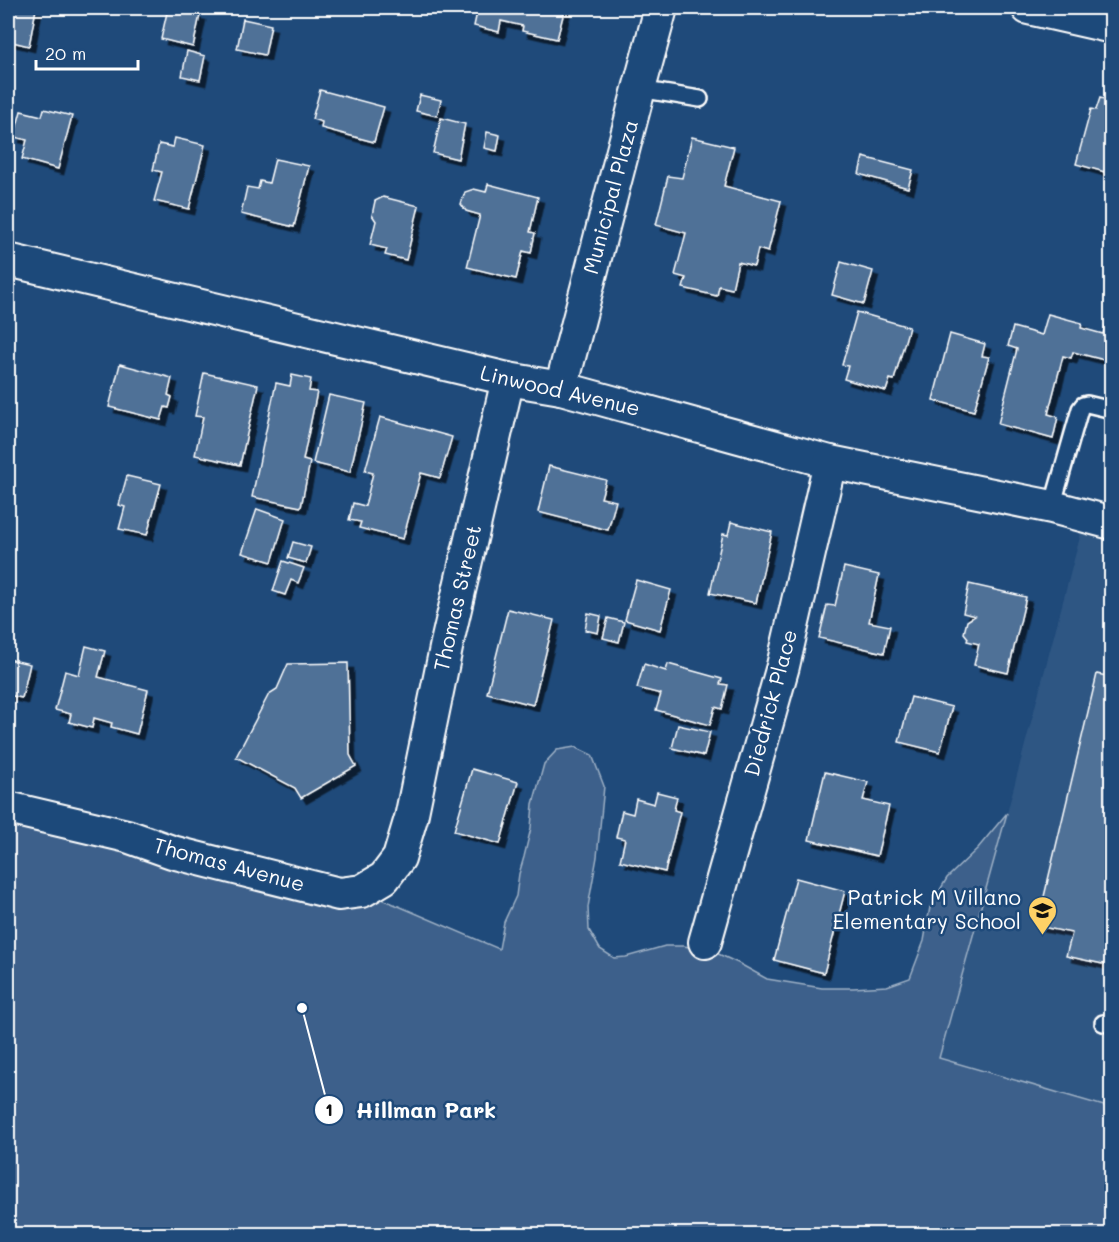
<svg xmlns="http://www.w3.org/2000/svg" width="1119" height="1242" viewBox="0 0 1119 1242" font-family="Mali,sans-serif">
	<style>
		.built { fill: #2e5683 }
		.green { fill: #3c618b; stroke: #9eb0c5; stroke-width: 1.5 }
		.building { fill: #507197; stroke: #fff; stroke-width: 1.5; filter: url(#shadow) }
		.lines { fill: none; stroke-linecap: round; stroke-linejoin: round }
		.service-casing { stroke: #fff; stroke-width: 20 }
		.minor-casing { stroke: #fff; stroke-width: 36 }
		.service { stroke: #1f4a7a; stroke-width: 15 }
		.minor { stroke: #1f4a7a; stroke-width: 32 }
		.labels { text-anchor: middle; stroke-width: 5; stroke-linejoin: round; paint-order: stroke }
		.street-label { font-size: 21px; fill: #fff; stroke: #1f4a7a }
		.poi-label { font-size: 21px; fill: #fff; stroke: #1f4a7a; text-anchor: end }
		.leader { fill: none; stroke: #fff; stroke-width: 2 }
		.callout-dot { fill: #fff; stroke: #1f4a7a; stroke-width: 2 }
		.mark-label { font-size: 18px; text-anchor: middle; font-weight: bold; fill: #111 }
		.callout-label { font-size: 22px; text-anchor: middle; font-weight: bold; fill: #fff; stroke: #1f4a7a; stroke-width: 5; stroke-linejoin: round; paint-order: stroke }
	</style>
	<defs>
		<filter id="shadow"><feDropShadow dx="5.5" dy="5.5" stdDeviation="0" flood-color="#0009"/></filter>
	</defs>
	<rect width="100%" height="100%" fill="#1f4a7a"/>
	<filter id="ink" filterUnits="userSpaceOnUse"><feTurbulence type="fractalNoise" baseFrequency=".0167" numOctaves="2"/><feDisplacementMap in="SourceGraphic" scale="12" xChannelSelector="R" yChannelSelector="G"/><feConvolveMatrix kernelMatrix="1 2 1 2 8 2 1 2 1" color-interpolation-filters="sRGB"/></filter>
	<g filter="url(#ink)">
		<!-- built -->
		<polygon class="built" points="1085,518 1111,525 1111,1108 939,1058 1007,813"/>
		<!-- green -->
		<polygon class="green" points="575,747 592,755 604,786 597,857 588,907 589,930 600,949 614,958 626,957 665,946 684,946 714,952 738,963 767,979 822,988 853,988 887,986 910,978 924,941 930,907 947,878 978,848 1007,813 939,1058 1111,1108 1111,1234 8,1234 8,812 368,893 499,949 504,922 516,896 519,874 524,857 531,828 533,804 544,764 557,750"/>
		<!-- building -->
		<g class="building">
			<polygon points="8,8 27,8 36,9 29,46 8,41"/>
			<polygon points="168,8 200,15 193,47 161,39"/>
			<polygon points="478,8 565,8 557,39 522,31 523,26 501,21 499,32 474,26"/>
			<polygon points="243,19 271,25 265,55 237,49"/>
			<polygon points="187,51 205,56 200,80 182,76"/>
			<polygon points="320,90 384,107 374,142 321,128 322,122 312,119"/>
			<polygon points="420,95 441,100 437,116 416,111"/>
			<polygon points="1100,98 1112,101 1112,174 1076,164 1091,109 1096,110"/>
			<polygon points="44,109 72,116 58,169 22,159 27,140 14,137 21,111 42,116"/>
			<polygon points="441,118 465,124 458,159 433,153"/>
			<polygon points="487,132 500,135 497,151 484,148"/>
			<polygon points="692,137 734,147 724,186 781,201 768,252 758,249 754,266 738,262 732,289 719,286 717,296 683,288 686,278 675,275 686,233 656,225 668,176 682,178"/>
			<polygon points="175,138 205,145 189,209 154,201 162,172 153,170 159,144 173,147"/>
			<polygon points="863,157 913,170 908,188 859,174"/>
			<polygon points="275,159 309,166 294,227 241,214 247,187 258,189 260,181 269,183"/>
			<polygon points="488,184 538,197 530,232 535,233 531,253 523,251 516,279 467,267 480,215 466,211 461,204 465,192 474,189 486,192"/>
			<polygon points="383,197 419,206 406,260 385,255 387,249 370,245 376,221 372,215 375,201"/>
			<polygon points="841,262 873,271 864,304 832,295"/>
			<polygon points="1112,302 1112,362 1073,352 1071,358 1063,356 1048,414 1058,417 1053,439 998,424 1017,349 1008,346 1013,327 1042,335 1048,314 1082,323 1081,328 1103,334"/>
			<polygon points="857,312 909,327 894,380 890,379 886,391 844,379 848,366 842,365"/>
			<polygon points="950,334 985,344 982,356 989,357 974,411 933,400"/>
			<polygon points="120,364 172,378 168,395 172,397 169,408 165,407 161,420 109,407"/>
			<polygon points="204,373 258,385 240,465 195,455 203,417 195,416"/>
			<polygon points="292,375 311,379 309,391 317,392 303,460 310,462 301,507 252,497 276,383 290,386"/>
			<polygon points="329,395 366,403 350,472 313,463"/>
			<polygon points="380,417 452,437 440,478 421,473 403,539 359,528 361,522 349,520 353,503 365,506 373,473 365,471"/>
			<polygon points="549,466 606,480 601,498 616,501 608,530 538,512"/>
			<polygon points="127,476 161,484 147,535 119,529 125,507 119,505"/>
			<polygon points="257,509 285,519 272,562 242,553"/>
			<polygon points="731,522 772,532 756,603 710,593 723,534 728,535"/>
			<polygon points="293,542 311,547 306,563 288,558"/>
			<polygon points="283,561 304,568 298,583 291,580 285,595 273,591"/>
			<polygon points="844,567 879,575 869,622 890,626 884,653 819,638 827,605 835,606"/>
			<polygon points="636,580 671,590 660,630 625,620"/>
			<polygon points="969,584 1026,597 1008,673 974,665 979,644 967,641 968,638 964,633 967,621 975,616 963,613"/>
			<polygon points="508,609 554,620 533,705 487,693"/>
			<polygon points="588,613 601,616 598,633 585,630"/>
			<polygon points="608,618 624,622 619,642 603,638"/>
			<polygon points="86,646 105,651 98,677 148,690 137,734 111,727 112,723 94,718 92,728 69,722 71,714 55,710 65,671 79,675"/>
			<polygon points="8,659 30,664 22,698 8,695"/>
			<polygon points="348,663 350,755 356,766 301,798 295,788 236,757 269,694 277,689 288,664"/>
			<polygon points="644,664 666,671 668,664 722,679 720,684 728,685 722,709 715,707 710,725 656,710 661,694 637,688"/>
			<polygon points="1097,674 1112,677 1112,966 1066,956 1072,933 1037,926"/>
			<polygon points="911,697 952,707 940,752 899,742"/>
			<polygon points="678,725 710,732 704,756 672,748"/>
			<polygon points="472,769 518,782 500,844 454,831"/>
			<polygon points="825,772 868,782 863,800 889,806 877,856 809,840"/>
			<polygon points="657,792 677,797 674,810 680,812 665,872 620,861 625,839 616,837 622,811 633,814 636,799 654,804"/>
			<polygon points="796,878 845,891 824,973 774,960"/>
		</g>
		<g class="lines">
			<defs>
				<g id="service">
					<polyline points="639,89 700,99"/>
					<polyline points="1052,507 1080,409 1083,405 1087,404 1112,410"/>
					<polyline points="1103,1023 1112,1025"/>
				</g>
				<g id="minor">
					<polyline points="1028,8 1112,27"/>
					<polyline points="8,260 508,379 561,388 830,462 1052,507 1112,523"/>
					<polyline points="561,388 639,89 661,8"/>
					<polyline points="8,808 127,836 172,852 339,894 362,891 384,878 399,858 411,818 447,643 508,379"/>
					<polyline points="705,942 783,666 830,462"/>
				</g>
			</defs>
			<!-- service casing -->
			<use href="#service" class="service-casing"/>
			<!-- minor casing -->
			<use href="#minor" class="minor-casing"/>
			<!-- service -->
			<use href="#service" class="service"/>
			<!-- minor -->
			<use href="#minor" class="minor"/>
		</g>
	</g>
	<!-- icons -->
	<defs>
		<symbol id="school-pin" viewBox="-11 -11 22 30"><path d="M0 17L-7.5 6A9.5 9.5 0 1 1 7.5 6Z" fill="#ffd166" stroke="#1f4a7a"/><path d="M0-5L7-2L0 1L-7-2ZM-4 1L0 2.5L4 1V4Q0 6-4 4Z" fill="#111"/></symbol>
	</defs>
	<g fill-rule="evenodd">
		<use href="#school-pin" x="1026" y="894" width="33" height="45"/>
	</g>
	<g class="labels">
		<!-- street labels -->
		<g class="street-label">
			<text transform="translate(611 197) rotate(-75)" y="7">Municipal Plaza</text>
			<text transform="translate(560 391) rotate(13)" y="7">Linwood Avenue</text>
			<text transform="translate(458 598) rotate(-77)" y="7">Thomas Street</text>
			<text transform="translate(771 703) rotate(-75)" y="7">Diedrick Place</text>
			<text transform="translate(229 865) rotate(15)" y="7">Thomas Avenue</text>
		</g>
		<!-- poi labels -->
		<g class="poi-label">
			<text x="1021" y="905">Patrick M Villano<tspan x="1021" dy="24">Elementary School</tspan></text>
		</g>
	</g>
	<!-- callouts -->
	<path class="leader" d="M302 1008L329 1110"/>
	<g class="callout-dot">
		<circle cx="302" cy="1008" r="6"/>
		<circle cx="329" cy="1110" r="15"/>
	</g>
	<g class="mark-label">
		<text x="329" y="1116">1</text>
	</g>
	<g class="callout-label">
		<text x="426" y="1118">Hillman Park</text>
	</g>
	<!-- margin -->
	<rect width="1119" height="1242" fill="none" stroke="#1f4a7a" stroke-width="30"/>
	<rect x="15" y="15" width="1089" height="1212" fill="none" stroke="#fff" stroke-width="2" filter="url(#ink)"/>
	<!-- scale -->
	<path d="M36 60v9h102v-9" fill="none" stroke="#ffffff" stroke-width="3"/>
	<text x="45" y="60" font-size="18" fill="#ffffff" stroke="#1f4a7a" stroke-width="4.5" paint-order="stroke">20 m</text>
</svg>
